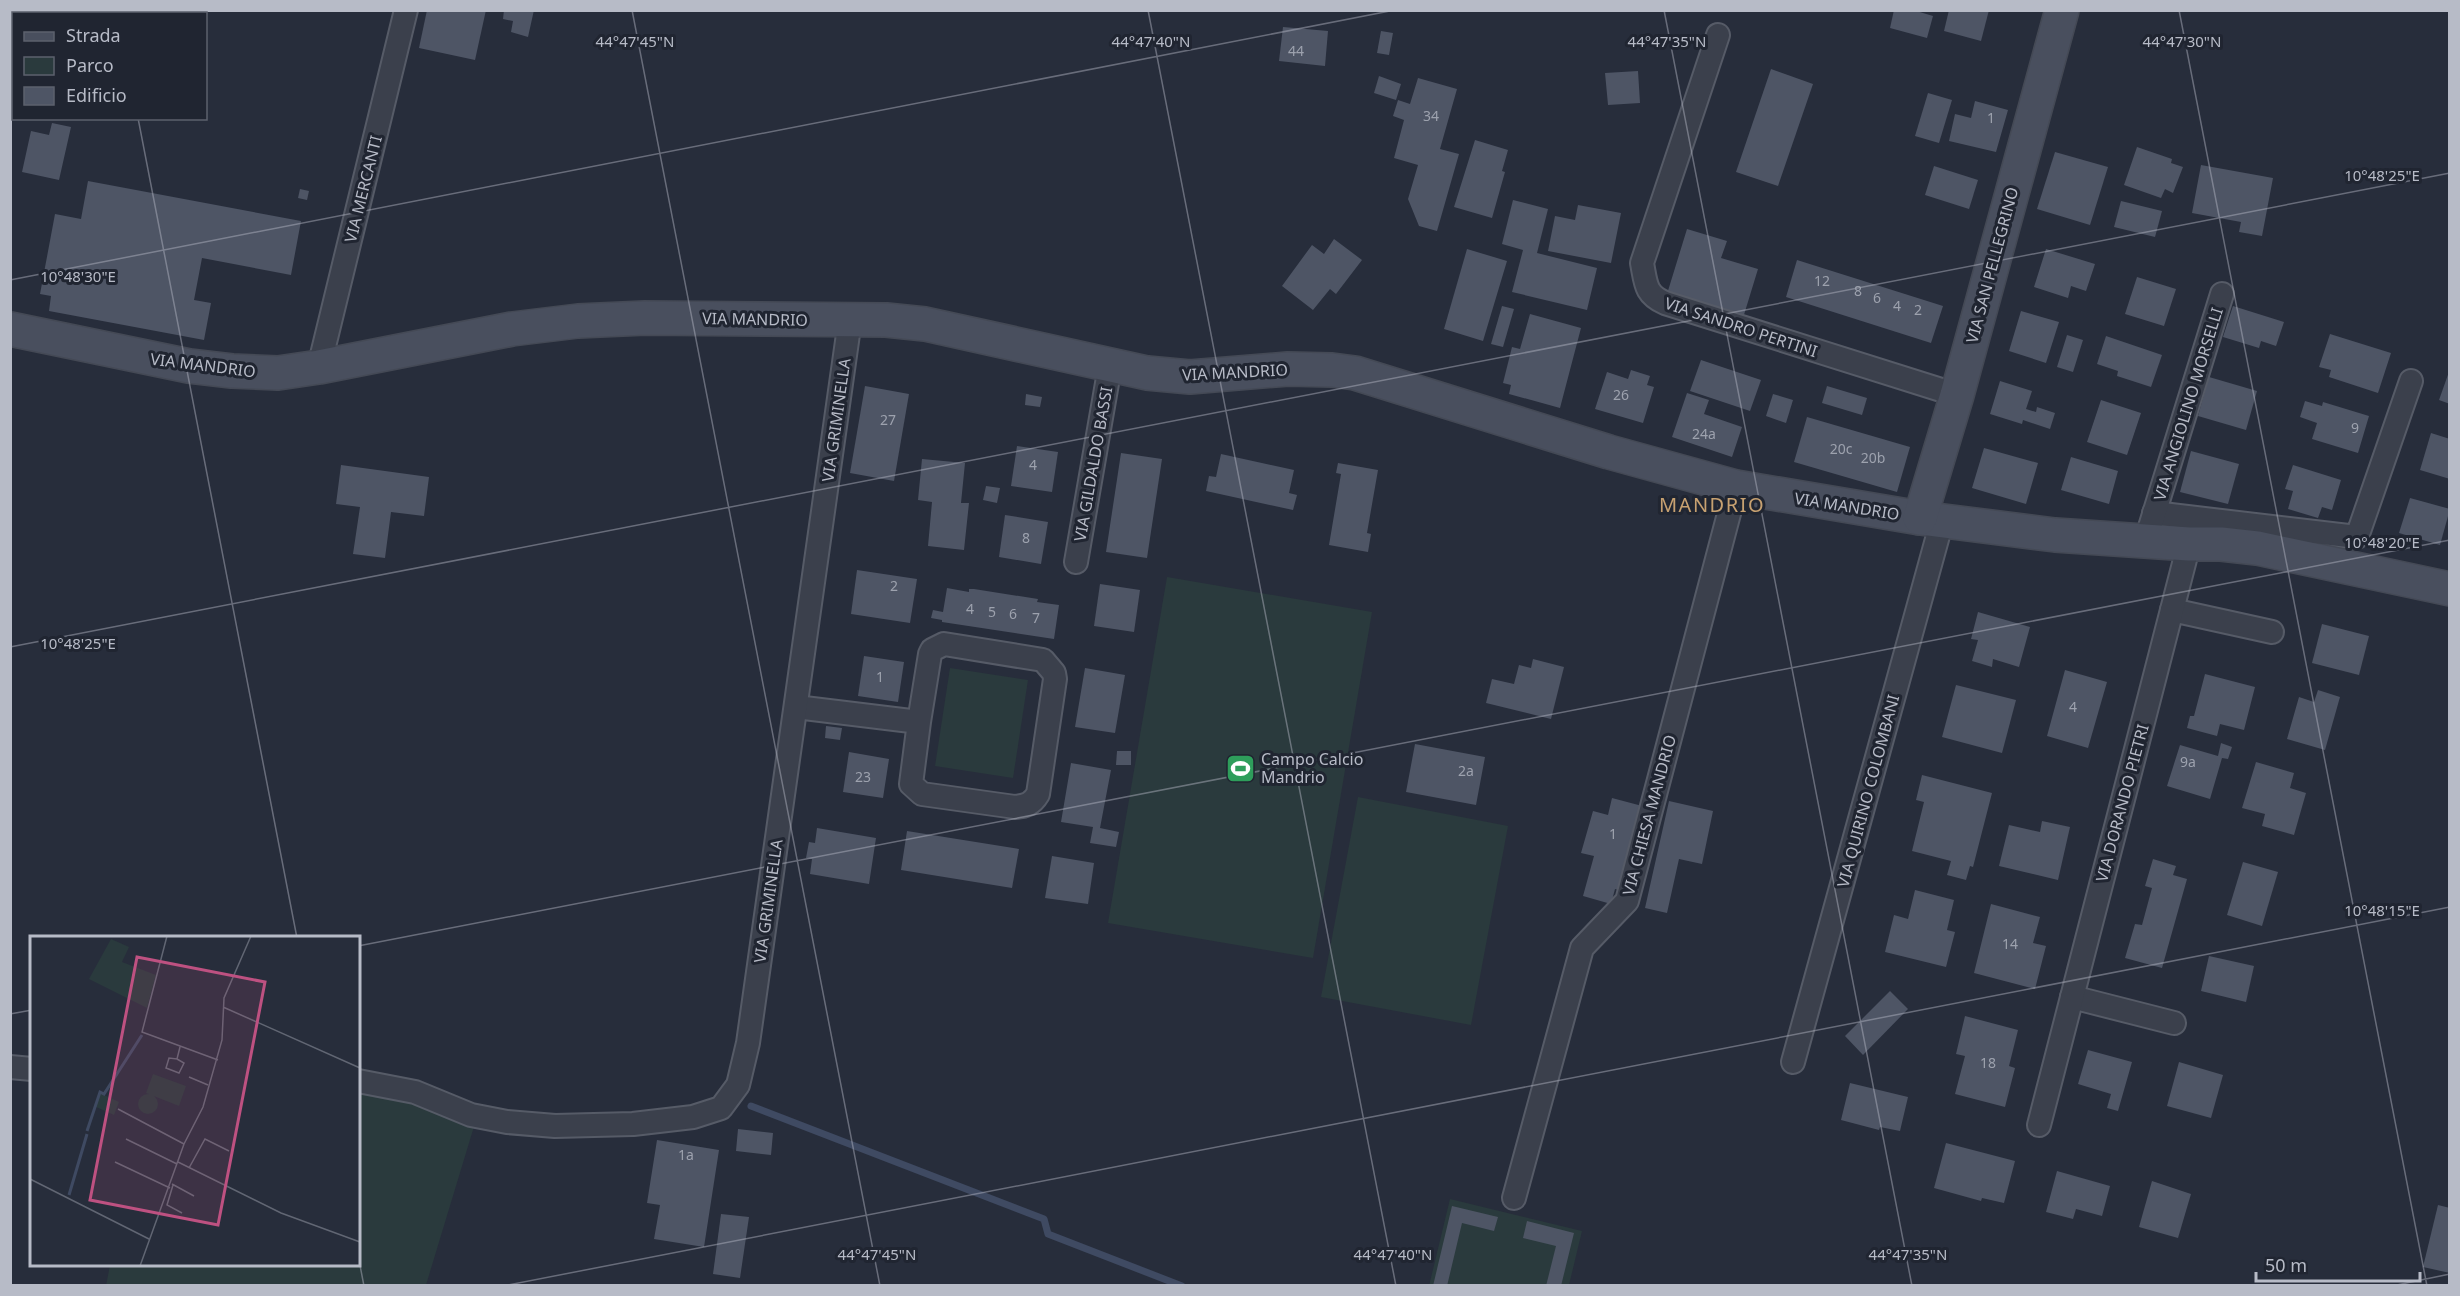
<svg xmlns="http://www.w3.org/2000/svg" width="2460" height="1296" viewBox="0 0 2460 1296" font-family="'Noto Sans',sans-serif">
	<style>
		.green { fill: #2a3a3d }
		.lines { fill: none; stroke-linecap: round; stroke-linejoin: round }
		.stream { stroke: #3f4a62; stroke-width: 7 }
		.building { fill: #4e5565 }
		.street-casing { stroke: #565b67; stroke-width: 26 }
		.secondary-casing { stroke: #444955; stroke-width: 36 }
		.street { stroke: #3b404c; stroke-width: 22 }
		.secondary { stroke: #494f5e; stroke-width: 33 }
		.ticks { fill: none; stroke: #b7bbc7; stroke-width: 1.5; stroke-opacity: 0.45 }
		.labels { text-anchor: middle; stroke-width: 6; stroke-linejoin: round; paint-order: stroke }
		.number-label { font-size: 14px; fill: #9da2ae }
		.street-label { font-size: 16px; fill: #b7bbc7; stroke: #202531 }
		.poi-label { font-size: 16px; fill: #b7bbc7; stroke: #202531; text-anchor: start }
		.quarter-label { font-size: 20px; letter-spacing: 1.5px; fill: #c7a171; stroke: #202531 }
		.inset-river { fill: none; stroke: #3f4a62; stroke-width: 3 }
		.inset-road { fill: none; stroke: #616673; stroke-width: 1.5 }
		.view { fill: #be5181; fill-opacity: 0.15; stroke: #be5181; stroke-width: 3 }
		.inset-edge { fill: none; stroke: #b7bbc7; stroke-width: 3 }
		.ticks-label { font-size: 15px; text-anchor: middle; fill: #b7bbc7; stroke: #202531; stroke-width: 6; stroke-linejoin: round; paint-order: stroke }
	</style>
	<rect width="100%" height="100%" fill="#272d3b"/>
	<!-- green -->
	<g class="green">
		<polygon points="1167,577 1372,612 1313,958 1108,923"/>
		<polygon points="950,668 1028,680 1013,778 935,766"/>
		<polygon points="1358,797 1508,826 1471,1025 1321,997"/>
		<polygon points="359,1092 479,1110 426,1285 106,1286 110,1265 358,1264"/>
		<polygon points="1450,1199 1582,1231 1569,1285 1429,1286"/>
	</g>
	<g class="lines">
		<!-- stream -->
		<polyline class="stream" points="751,1106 1044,1219 1048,1234 1182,1286"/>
	</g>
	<!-- building -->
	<g class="building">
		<polygon points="427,10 486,10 475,60 419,48"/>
		<polygon points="504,10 534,10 528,37 511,32 513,21 503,19"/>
		<polygon points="1894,10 1913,10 1933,16 1927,38 1890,28"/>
		<polygon points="1949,10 1989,10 1981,41 1944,31"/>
		<polygon points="1283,27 1328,31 1325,66 1279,61"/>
		<polygon points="1381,31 1393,33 1389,55 1377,53"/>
		<polygon points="1771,69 1813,84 1778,186 1736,172"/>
		<polygon points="1638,71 1640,103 1608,105 1605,73"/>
		<polygon points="1379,76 1401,84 1396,100 1374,93"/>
		<polygon points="1418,78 1457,89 1440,149 1459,154 1437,231 1419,226 1408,199 1418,165 1394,158 1404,120 1393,116 1398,100 1410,104"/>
		<polygon points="1928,93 1952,100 1939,143 1915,136"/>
		<polygon points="1975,101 2008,110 1996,152 1949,141 1955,114 1971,118"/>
		<polygon points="52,123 71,127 59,180 22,172 31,131 49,135"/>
		<polygon points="1475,140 1508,150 1502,171 1505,172 1492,218 1454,207"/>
		<polygon points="2137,147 2172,159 2171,163 2183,167 2173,193 2165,189 2161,198 2124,185"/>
		<polygon points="2055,152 2108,167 2090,225 2037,209"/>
		<polygon points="2201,165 2273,178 2262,236 2239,232 2241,222 2192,213"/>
		<polygon points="1934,166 1978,180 1969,209 1925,195"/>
		<polygon points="88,181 301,221 291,275 202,258 194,300 211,303 204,340 49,311 51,296 40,294 55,214 81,219"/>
		<polygon points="300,189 309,191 307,200 298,198"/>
		<polygon points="1513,200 1548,209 1537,253 1597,268 1587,310 1512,292 1523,250 1502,244"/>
		<polygon points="2121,201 2162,211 2155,237 2114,227"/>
		<polygon points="1578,205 1621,213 1611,263 1548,251 1555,216 1575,220"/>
		<polygon points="1687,229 1727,241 1721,258 1758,269 1743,318 1667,294"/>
		<polygon points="1334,239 1362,260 1336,294 1330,289 1313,310 1282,286 1312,245 1324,254"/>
		<polygon points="1467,249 1507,261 1483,341 1444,329"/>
		<polygon points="2046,249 2095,264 2086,291 2071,286 2068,298 2034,287"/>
		<polygon points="1797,260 1943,306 1931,343 1786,297"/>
		<polygon points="2137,277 2176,289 2164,326 2125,314"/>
		<polygon points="1502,306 1514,309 1503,347 1491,344"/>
		<polygon points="2233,306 2284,322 2276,346 2261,341 2259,348 2223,337"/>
		<polygon points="2021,311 2059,322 2046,363 2009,351"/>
		<polygon points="1530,314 1581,328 1560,408 1509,394 1511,385 1503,383 1512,347 1520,349"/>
		<polygon points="2330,334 2391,353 2378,393 2329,377 2331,370 2319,367"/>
		<polygon points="2067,335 2083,340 2073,372 2057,367"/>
		<polygon points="2106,336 2162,355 2151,387 2117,376 2118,371 2097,364"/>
		<polygon points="1701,360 1761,380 1750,411 1690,391"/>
		<polygon points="2450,369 2450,404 2439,400"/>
		<polygon points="1631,370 1650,376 1647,385 1654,387 1643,423 1595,409 1607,372 1628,379"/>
		<polygon points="2209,377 2257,391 2246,430 2198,416"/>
		<polygon points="2000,381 2032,391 2026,409 2036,412 2037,407 2055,413 2050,429 2023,420 2022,424 1990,414"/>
		<polygon points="865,386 909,394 894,481 850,473"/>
		<polygon points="1827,386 1867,398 1862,415 1822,403"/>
		<polygon points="1687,393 1709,400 1704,414 1742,427 1732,457 1672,437"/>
		<polygon points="1026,394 1042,397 1040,407 1025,405"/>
		<polygon points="1773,394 1793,400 1786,423 1766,416"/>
		<polygon points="2101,400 2141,413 2127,455 2087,442"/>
		<polygon points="2305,401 2322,406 2323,402 2369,416 2358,453 2312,439 2317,423 2300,417"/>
		<polygon points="1807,417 1910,447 1897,492 1794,462"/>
		<polygon points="2431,433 2450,439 2450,479 2420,470"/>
		<polygon points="1017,446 1058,452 1052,492 1011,486"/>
		<polygon points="1984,448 2038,463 2026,504 1972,488"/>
		<polygon points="2191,451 2239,464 2228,504 2180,492"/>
		<polygon points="1121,453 1162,459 1147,558 1106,552"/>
		<polygon points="1221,454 1294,470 1289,493 1297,495 1293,510 1206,491 1209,476 1216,477"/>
		<polygon points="2071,457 2118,471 2109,504 2061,490"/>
		<polygon points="922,459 965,463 961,503 969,503 964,550 928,546 932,502 918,500"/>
		<polygon points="1338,463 1378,470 1367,533 1371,534 1368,552 1329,545 1341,474 1336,473"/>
		<polygon points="341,465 429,477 424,516 391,512 385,558 353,554 360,507 336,504"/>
		<polygon points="2293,465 2341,480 2332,510 2322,507 2318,518 2288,509 2293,491 2285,489"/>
		<polygon points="986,486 1000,488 997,503 983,500"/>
		<polygon points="2410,498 2450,509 2440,545 2399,533"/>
		<polygon points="1005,515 1048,522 1041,564 999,557"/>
		<polygon points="857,570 917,579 910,623 851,614"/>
		<polygon points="1100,584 1140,590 1134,632 1094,626"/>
		<polygon points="947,588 969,592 969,589 974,589 1038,599 1037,602 1059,605 1054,639 942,622 942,620 931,618 933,610 943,612"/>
		<polygon points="1978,612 2030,627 2019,667 1993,659 1992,667 1972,661 1978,640 1971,639"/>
		<polygon points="2322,624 2369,636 2359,675 2312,663"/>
		<polygon points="864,656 904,662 898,702 858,696"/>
		<polygon points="1533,659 1564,667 1551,719 1486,703 1492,679 1514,684 1519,665 1531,668"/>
		<polygon points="1085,668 1125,675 1115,733 1075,727"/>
		<polygon points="2065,670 2107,682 2088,748 2047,736"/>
		<polygon points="2205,674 2255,687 2244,730 2220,724 2217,736 2187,728 2190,716 2194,716"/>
		<polygon points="1956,685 2016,700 2002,753 1942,737"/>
		<polygon points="2318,690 2340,697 2325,750 2287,739 2299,697 2314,702"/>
		<polygon points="826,726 842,728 840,740 825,738"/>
		<polygon points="2221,743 2232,747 2228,759 2222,758 2210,799 2167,786 2180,745 2218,756"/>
		<polygon points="1415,744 1485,757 1476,805 1406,792"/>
		<polygon points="1117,751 1131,751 1131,765 1116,765"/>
		<polygon points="849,752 889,759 883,798 843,792"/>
		<polygon points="2256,762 2294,773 2290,788 2306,793 2294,835 2262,826 2265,814 2242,808"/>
		<polygon points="1071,763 1111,770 1100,828 1119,832 1116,847 1090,843 1093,827 1061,822"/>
		<polygon points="1922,775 1992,793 1973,867 1970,866 1966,880 1947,875 1951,861 1912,851 1924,802 1916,800"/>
		<polygon points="1612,798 1646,807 1624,891 1615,889 1611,904 1583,896 1594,856 1581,853 1593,811 1608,815"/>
		<polygon points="1669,801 1713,811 1702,864 1679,859 1667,913 1645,908"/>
		<polygon points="2042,821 2070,827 2058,880 1999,866 2009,825 2040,832"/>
		<polygon points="817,828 876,838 869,884 810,874 812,859 806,858 809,842 815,843"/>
		<polygon points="907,831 1019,849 1012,888 901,870"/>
		<polygon points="1052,856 1094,863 1088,904 1045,898"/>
		<polygon points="2153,859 2176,866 2173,875 2187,879 2162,968 2125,958 2135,924 2142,925 2152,888 2145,886"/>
		<polygon points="2243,862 2278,872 2262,926 2227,915"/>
		<polygon points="1915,890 1954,900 1947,930 1955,932 1946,967 1885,952 1894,915 1908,919"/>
		<polygon points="1991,904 2040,917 2033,943 2046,946 2035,989 1974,973"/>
		<polygon points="2209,956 2254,966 2246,1002 2201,991"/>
		<polygon points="1890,991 1908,1009 1863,1055 1845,1036"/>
		<polygon points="1965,1016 2018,1030 2009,1066 2015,1068 2005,1107 1955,1094 1965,1056 1956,1054"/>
		<polygon points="2088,1050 2132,1062 2118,1111 2107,1108 2111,1094 2078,1084"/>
		<polygon points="2179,1062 2223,1075 2211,1118 2167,1106"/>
		<polygon points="1850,1083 1908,1097 1900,1131 1880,1127 1879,1130 1841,1120"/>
		<polygon points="738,1129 773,1133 771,1155 736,1151"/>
		<polygon points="657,1140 719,1150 704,1247 654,1239 660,1205 647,1203"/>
		<polygon points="1946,1143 2015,1161 2004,1203 1982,1198 1981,1201 1934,1188"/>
		<polygon points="2057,1171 2110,1186 2102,1216 2076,1209 2073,1219 2046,1212"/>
		<polygon points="2152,1181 2191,1194 2178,1238 2139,1227"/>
		<polygon points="2438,1205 2450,1208 2450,1273 2423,1267"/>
		<polygon points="1452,1206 1498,1217 1494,1231 1462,1223 1447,1286 1433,1286"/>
		<polygon points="721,1214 749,1217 740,1278 713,1274"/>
		<polygon points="1527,1221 1574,1233 1561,1286 1546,1286 1556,1246 1523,1238"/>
	</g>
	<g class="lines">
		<defs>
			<g id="street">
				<path d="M1718 35 1642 263C1646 284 1645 294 1665 303L1957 395"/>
				<polyline points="319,367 406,10"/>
				<polyline points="2154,513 2357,537 2411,381"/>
				<polyline points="2150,527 2222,294"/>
				<polyline points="1076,562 1110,366"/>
				<polyline points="2172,610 2272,632"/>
				<path d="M796 707 919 722 911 784 922 794 1015 807C1026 806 1032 804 1038 794L1055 679 1054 673 1043 660 944 644 932 650 930 654 919 722"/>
				<polyline points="2072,997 2174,1023"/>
				<polyline points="1793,1062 1942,521"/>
				<polyline points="10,1067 32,1069"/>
				<polyline points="358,1081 415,1092 471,1115 507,1122 555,1126 633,1124 693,1117 721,1108 738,1085 748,1043 850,320"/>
				<polyline points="2039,1125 2189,544"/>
				<polyline points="1514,1198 1582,948 1627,901 1736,487"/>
			</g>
			<g id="secondary">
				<polyline points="10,329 189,366 232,371 278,373 319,367 512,329 578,321 645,318 886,320 925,324 1147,373 1190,377 1288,369 1332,370 1355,373 1609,452 1736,487 1920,518 2055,535 2189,544 2221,544 2257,548 2450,589"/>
				<polyline points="1920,518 1957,395 2062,10"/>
			</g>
		</defs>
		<!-- street casing -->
		<use href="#street" class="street-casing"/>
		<!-- secondary casing -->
		<use href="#secondary" class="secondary-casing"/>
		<!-- street -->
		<use href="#street" class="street"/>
		<!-- secondary -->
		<use href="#secondary" class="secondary"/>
	</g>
	<!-- ticks -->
	<path class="ticks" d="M117 10V14M632 10 880 1286M1148 10 1396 1286M1664 10 1912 1286M2179 10 2427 1286M138 118 297 938M10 280 1395 10M10 647 2450 173M358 946 2450 540M10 1014 32 1010M358 1255 364 1286M503 1286 2450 907M2392 1286 2450 1274"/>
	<!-- icons -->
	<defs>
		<symbol id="stadium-square" viewBox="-11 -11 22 22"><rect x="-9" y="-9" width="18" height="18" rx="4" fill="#2e9e5b" stroke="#202531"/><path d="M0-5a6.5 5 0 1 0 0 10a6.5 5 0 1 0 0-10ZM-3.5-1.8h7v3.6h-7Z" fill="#fff"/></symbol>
	</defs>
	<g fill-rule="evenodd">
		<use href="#stadium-square" x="1224" y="752" width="33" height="33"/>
	</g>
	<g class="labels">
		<!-- number labels -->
		<g class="number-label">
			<text x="1296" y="56">44</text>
			<text x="1431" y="121">34</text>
			<text x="1991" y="123">1</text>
			<text x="1822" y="286">12</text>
			<text x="1858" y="296">8</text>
			<text x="1877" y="303">6</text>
			<text x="1897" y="311">4</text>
			<text x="1918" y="315">2</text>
			<text x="1621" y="400">26</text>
			<text x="888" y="425">27</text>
			<text x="2355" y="433">9</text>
			<text x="1704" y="439">24a</text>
			<text x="1841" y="454">20c</text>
			<text x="1873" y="463">20b</text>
			<text x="1033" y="470">4</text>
			<text x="1026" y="543">8</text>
			<text x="894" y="591">2</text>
			<text x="970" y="614">4</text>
			<text x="992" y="617">5</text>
			<text x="1013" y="619">6</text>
			<text x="1036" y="623">7</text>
			<text x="880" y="682">1</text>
			<text x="2073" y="712">4</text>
			<text x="2188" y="767">9a</text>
			<text x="1466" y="776">2a</text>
			<text x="863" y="782">23</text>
			<text x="1613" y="839">1</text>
			<text x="2010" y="949">14</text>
			<text x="1988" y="1068">18</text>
			<text x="686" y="1160">1a</text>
		</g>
		<!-- street labels -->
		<g class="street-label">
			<text transform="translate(363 189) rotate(-76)" y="6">VIA MERCANTI</text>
			<text transform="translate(1992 265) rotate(-75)" y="6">VIA SAN PELLEGRINO</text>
			<text transform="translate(755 319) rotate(1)" y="6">VIA MANDRIO</text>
			<text transform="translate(1741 327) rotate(18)" y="6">VIA SANDRO PERTINI</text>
			<text transform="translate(203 365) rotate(7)" y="6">VIA MANDRIO</text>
			<text transform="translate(1235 372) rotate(-3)" y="6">VIA MANDRIO</text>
			<text transform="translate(2188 404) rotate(-73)" y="6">VIA ANGIOLINO MORSELLI</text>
			<text transform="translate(836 420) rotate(-82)" y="6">VIA GRIMINELLA</text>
			<text transform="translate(1093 464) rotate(-80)" y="6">VIA GILDALDO BASSI</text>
			<text transform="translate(1847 506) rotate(9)" y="6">VIA MANDRIO</text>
			<text transform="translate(1868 791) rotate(-75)" y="6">VIA QUIRINO COLOMBANI</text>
			<text transform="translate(2122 803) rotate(-75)" y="6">VIA DORANDO PIETRI</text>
			<text transform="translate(1649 815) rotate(-75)" y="6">VIA CHIESA MANDRIO</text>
			<text transform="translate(768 901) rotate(-82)" y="6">VIA GRIMINELLA</text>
		</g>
		<!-- poi labels -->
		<g class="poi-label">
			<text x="1261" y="765">Campo Calcio<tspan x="1261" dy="18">Mandrio</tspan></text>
		</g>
		<!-- quarter labels -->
		<g class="quarter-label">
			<text x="1712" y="512">MANDRIO</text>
		</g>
	</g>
	<!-- overview -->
	<g transform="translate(30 936)">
		<rect width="330" height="330" fill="#272d3b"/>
		<path d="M81 3 99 11 92 26 126 39 117 72 59 43ZM123 138 156 150 149 170 116 157ZM70 157 89 166 84 179 64 170ZM108 168a10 10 0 1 1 20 0a10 10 0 1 1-20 0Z" fill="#2a3a3d"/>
		<path class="inset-river" d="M57 195 70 156 74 158 112 99M39 259 57 198"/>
		<path class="inset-road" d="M137 0 112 96 188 124M193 71 330 132M147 123 154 127 149 137 136 132 139 122 147 123 150 111M159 141 178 149M88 173 154 208M96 203 147 228M85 226 140 252M148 226 251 277 330 306M159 232 175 203 199 215M0 243 119 303M142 248 164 260M143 249 137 269 152 277M110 330 154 208 173 171 192 104 194 62 221 0"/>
		<path class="view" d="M107 21 235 46 188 289 60 264Z"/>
		<rect width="330" height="330" class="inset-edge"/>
	</g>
	<g class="ticks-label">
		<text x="635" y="47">44°47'45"N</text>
		<text x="1151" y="47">44°47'40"N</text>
		<text x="1667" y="47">44°47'35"N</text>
		<text x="2182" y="47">44°47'30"N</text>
		<text x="2382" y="181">10°48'25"E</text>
		<text x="78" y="282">10°48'30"E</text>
		<text x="2382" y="548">10°48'20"E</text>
		<text x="78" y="649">10°48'25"E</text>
		<text x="2382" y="916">10°48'15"E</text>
		<text x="877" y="1260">44°47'45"N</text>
		<text x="1393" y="1260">44°47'40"N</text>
		<text x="1908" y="1260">44°47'35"N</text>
	</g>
	<!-- border -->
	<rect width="2460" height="1296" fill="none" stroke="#b7bbc7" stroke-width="24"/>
	<!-- legend -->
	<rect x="12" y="12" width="195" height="108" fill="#202531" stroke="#5c616d" stroke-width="1.5"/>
	<rect x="24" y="32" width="30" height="9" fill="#494f5e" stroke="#5c616d" stroke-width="1.5"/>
	<text x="66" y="42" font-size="18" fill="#b7bbc7">Strada</text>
	<rect x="24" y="57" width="30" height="18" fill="#2a3a3d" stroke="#5c616d" stroke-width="1.5"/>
	<text x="66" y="72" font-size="18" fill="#b7bbc7">Parco</text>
	<rect x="24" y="87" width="30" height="18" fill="#4e5565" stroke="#5c616d" stroke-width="1.5"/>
	<text x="66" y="102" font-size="18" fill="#b7bbc7">Edificio</text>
	<!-- scale -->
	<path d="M2256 1272v9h164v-9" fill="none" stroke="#b7bbc7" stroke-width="3"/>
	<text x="2265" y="1272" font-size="18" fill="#b7bbc7" stroke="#202531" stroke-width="4.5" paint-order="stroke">50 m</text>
</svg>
